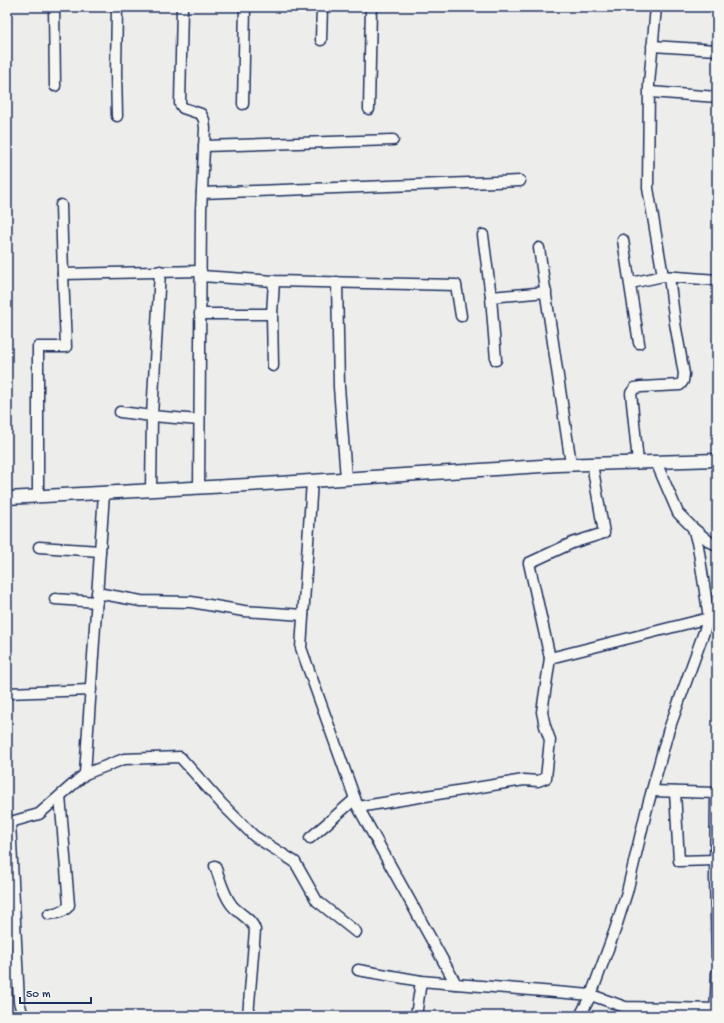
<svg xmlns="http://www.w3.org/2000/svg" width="724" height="1023" viewBox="0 0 724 1023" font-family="'Gochi Hand',sans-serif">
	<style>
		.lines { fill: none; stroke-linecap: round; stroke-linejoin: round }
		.minor-casing { stroke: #1b2f5e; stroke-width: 13 }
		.tertiary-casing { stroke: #1b2f5e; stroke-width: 15 }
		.minor { stroke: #f6f6f2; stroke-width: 10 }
		.tertiary { stroke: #f6f6f2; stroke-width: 12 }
	</style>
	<rect width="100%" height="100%" fill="#edeeec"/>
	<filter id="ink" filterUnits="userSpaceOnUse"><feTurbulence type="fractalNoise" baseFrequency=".025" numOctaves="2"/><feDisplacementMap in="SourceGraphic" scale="8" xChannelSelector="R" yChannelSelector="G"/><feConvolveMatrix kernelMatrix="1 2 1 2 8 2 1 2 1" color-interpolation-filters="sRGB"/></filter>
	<g filter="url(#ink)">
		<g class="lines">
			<defs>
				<g id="minor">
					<polyline points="54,7 55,86"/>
					<polyline points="117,7 116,72 117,116"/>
					<polyline points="182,7 180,104 183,108 201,114 204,120 205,128 201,211 199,488"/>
					<polyline points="656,7 649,84 648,188 663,276 717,280"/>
					<polyline points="321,40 322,7"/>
					<polyline points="652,46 717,50"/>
					<polyline points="650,92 717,97"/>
					<polyline points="243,104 245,7"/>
					<polyline points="369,109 371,7"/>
					<polyline points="204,146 393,140"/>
					<polyline points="202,193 520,181"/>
					<polyline points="61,205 63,274 201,271"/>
					<polyline points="483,235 491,297"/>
					<polyline points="623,240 639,343"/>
					<polyline points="539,248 571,464"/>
					<polyline points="160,271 152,416 199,420"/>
					<polyline points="201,276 274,281 456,285 461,316"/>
					<polyline points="337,282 339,387 346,478"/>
					<polyline points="631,283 663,276"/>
					<polyline points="200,314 272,314"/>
					<polyline points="496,360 491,297 546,292"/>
					<polyline points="273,366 272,314 274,281"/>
					<polyline points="120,412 152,416 151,490"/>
					<polyline points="638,462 631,393 635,388 641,387 680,385 683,381 684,374 675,323 669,277"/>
					<polyline points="656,462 678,513 693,528 710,542 717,545"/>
					<polyline points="312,481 301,648 358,807 456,984 591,995 580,1016"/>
					<polyline points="38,497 38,347 66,347 63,274"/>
					<polyline points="693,528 698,546 709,618 668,732 646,812 627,892 615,930 591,995 625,1007 717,1009"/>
					<polyline points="39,547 100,551"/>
					<polyline points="97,593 141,601 191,602 244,611 303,615"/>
					<polyline points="55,599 97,602"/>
					<polyline points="550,658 529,563 572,543 604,533 592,464"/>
					<polyline points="7,693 91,690"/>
					<polyline points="85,774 104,493"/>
					<polyline points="652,791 716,793 715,878 717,957"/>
					<polyline points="675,792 679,861 715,860"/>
					<polyline points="358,807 524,780 538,781 546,778 550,740 545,726 542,712 550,658 709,618"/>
					<polyline points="10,822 19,1002 23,1016"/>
					<polyline points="7,823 39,814 85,774 124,759 180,757 222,804 254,836 295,862 317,901 356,932"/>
					<polyline points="310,838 355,799"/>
					<path d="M215 866C220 879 223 893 231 904 238 914 252 918 255 930L248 1016"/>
					<path d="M49 914C56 913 66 912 69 905L60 796"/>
					<polyline points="358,970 421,981 456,984"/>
					<polyline points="715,1015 717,973"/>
					<polyline points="416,1016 421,981"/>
				</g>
				<polyline id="tertiary" points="7,498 264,484 557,465 717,460"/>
			</defs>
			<!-- minor casing -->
			<use href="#minor" class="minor-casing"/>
			<!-- tertiary casing -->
			<use href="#tertiary" class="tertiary-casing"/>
			<!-- minor -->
			<use href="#minor" class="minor"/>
			<!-- tertiary -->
			<use href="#tertiary" class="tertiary"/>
		</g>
	</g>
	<!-- margin -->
	<rect width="724" height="1023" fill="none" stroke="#f6f6f2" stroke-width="24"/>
	<rect x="12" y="12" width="700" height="999" fill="none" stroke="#1b2f5e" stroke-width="1.5" filter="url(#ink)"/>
	<!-- scale -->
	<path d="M20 997v6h71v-6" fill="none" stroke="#1b2f5e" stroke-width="2"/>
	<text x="26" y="997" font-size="12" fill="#1b2f5e" stroke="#f6f6f2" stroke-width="3" paint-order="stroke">50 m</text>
</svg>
